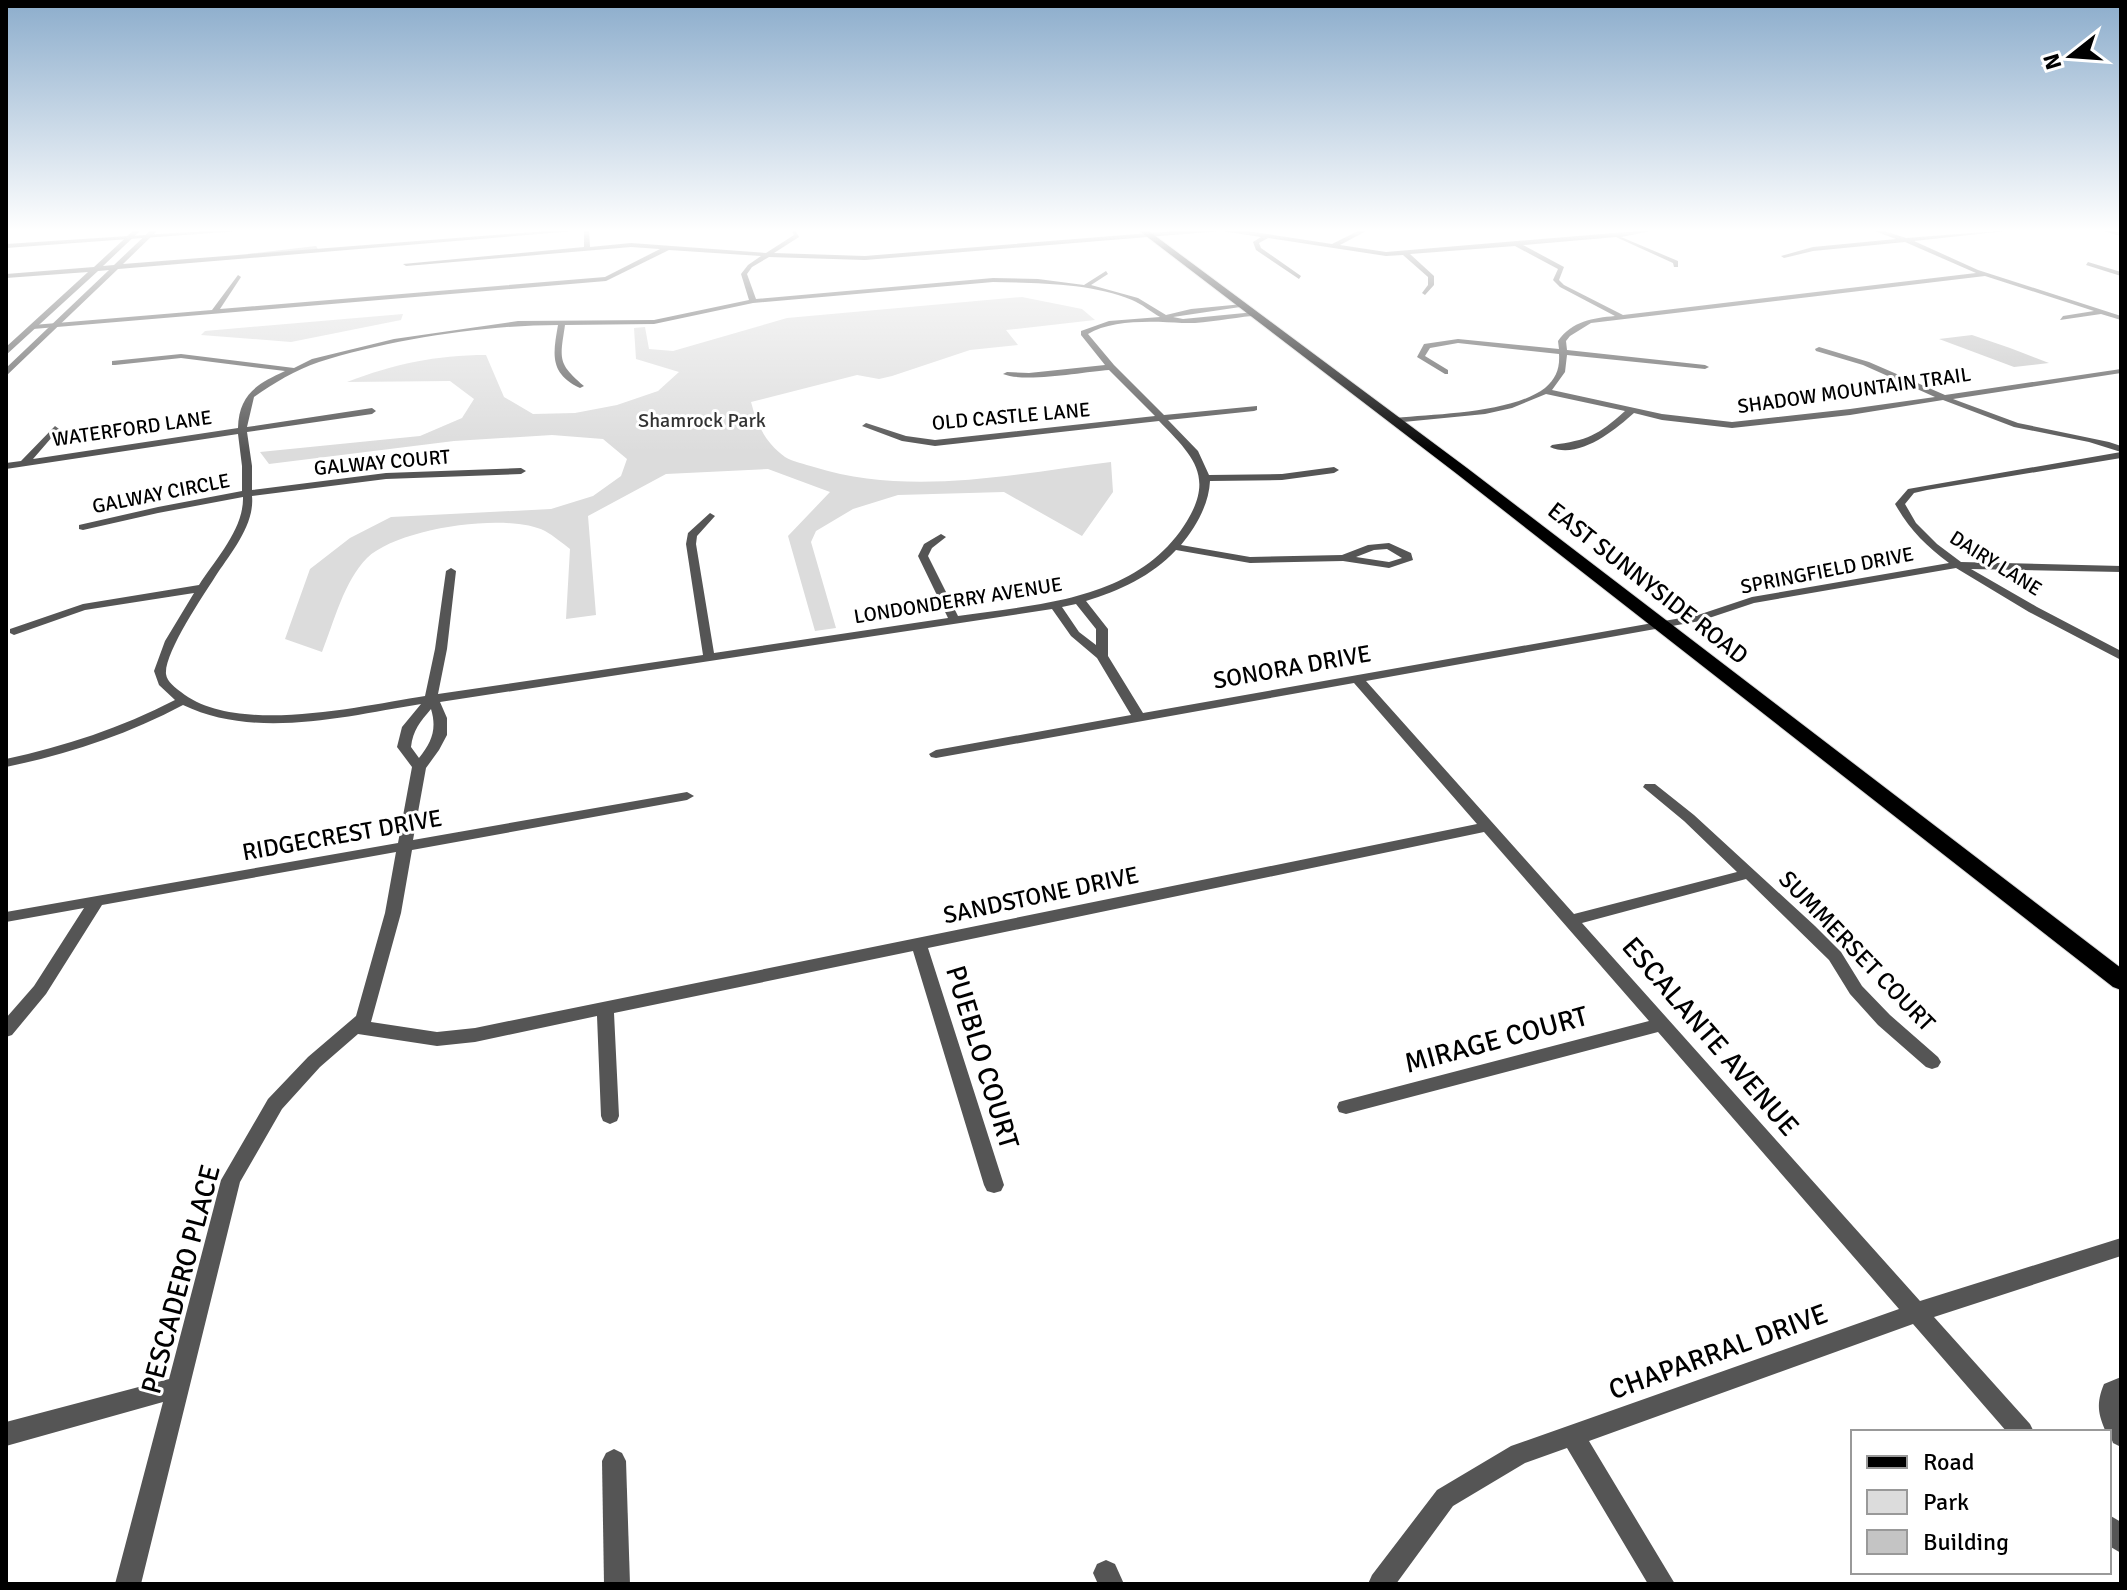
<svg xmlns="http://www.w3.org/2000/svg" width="2127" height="1590" viewBox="0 0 2127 1590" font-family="Signika,sans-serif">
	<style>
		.green { fill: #dcdcdc }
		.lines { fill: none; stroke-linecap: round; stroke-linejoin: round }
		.canal { fill: #a3a3a3; fill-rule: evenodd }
		.building { fill: #c4c4c4 }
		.primary-casing { stroke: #dbdbdb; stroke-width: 2 }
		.minor { fill: #555; fill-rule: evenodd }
		.tertiary { fill: #555; fill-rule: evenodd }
		.primary { fill: #000; fill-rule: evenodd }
		.labels { text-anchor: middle; stroke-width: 6; stroke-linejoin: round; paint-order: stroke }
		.far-street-label { font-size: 20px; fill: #000; stroke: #fff }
		.far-park-label { font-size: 20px; fill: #333; stroke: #fff }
		.street-label { font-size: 24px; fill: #000; stroke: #fff }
		.near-street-label { font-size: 28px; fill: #000; stroke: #fff }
	</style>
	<rect width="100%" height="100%" fill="#fff"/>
	<!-- green -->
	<g class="green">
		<path d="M1022 297 1082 309 1095 320 1006 330 1018 345 970 350 892 376 879 379 857 375 751 402C757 425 765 442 785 457 793 462 805 464 814 467 910 497 1013 474 1111 462L1113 492 1082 536 1004 492 898 495 853 509 816 531 811 542 836 628 815 631 788 536 830 492 768 469 666 474 588 516 596 615 566 619 570 549C562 543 554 536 545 531 507 512 398 528 367 558 344 581 334 622 322 652L285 639 310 569 350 538 391 517 551 509 593 496 621 476 627 459 603 439 552 435 454 441 269 464 260 452 420 436 462 418 474 399 450 381 347 382C394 364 436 355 486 355L504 397 533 414 575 413 617 405 658 391 679 372 636 359 634 328 645 327 649 349 673 351 787 318Z"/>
		<polygon points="403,314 401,320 291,342 201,335 205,331"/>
	</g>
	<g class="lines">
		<!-- canal -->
		<polygon class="canal" points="316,246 319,251 252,257 247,254"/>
	</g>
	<!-- building -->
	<polygon class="building" points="1972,335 2010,348 2049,363 2014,367 1939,339"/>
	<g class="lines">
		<defs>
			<polygon id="primary" points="1137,229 1146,229 1467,468 2121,968 2121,990 2113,987 1457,474"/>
		</defs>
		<!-- primary casing -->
		<use href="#primary" class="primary-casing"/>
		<!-- minor -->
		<g class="minor">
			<polygon points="236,229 266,229 6,248 6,244"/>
			<path d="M584 229 589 230 590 247 631 243 766 253 794 235 792 232 795 230 799 237 774 253 865 256 1199 229H1234L1332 244 1362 229H1370L1340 245 1386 252 1662 229 1621 237 1678 261V267H1674L1673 263 1616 237 1523 245 1564 267 1559 280 1564 285 1623 315 1976 273 1905 242 1813 251 1784 258 1781 256 1813 247 1896 239 1869 229H1878L1906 238 2024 229 1914 241 1978 270 2121 316V320L2101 314 2060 320 2063 316 2094 311 1985 276 1591 323 1570 336 1566 341 1567 350 1705 365 1709 367 1705 369 1567 355 1565 372 1552 390 1662 414 1732 422 1850 409 1935 397 1863 365 1816 351 1815 349 1819 347 1869 362 1945 395 2121 369V373L1953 399 2018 423 2109 442 2121 446V452L2089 442 2014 427 1943 400 1850 415 1732 428 1662 420 1634 413C1614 431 1578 460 1550 447L1552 445C1588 440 1597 436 1625 411L1546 394 1512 408 1485 414 1393 423V419L1396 418C1437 414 1512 413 1545 388 1556 379 1560 368 1559 354L1458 343 1430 348 1425 356 1448 370V374H1445L1417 357 1424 344 1458 339 1559 349 1558 341C1572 321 1593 318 1615 316L1560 287 1553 280 1558 269 1515 246 1410 254 1434 276V285L1425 295 1422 293 1428 285V277L1403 255 1386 256 1268 238 1259 243 1261 248 1301 276 1299 279 1256 250 1253 242 1261 237 1221 231 865 260 769 257 752 267 747 274 756 299 993 278 1038 279 1084 285 1106 271 1108 274 1091 285 1138 298 1166 315 1191 309 1243 304 1247 306 1173 317 1183 319 1255 312 1252 316C1230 318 1204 324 1182 323 1156 321 1111 319 1088 334L1114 365 1164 415 1257 406V410L1254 411 1168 420 1198 451 1209 475 1282 474 1334 467 1339 470 1334 473 1282 480 1210 481C1209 504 1196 527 1181 545L1250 557 1342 555 1368 545 1389 543 1411 553 1413 560 1389 568 1343 561 1250 563 1176 550C1152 576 1119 591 1086 601L1108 629V656L1143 713 1698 615 1752 597 1949 563C1925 545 1910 530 1895 504L1908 489 2121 452V458L1927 490 1914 493 1905 504 1916 523 1937 544 1961 562 2121 566V572L1971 569 2037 607 2121 651V660L2029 612 1956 568 1754 603 1700 621 1366 681 1574 914 1737 872 1684 821 1643 787 1645 784H1655L1694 815 1815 926 1841 952 1862 986 1890 1015 1938 1057 1941 1062 1938 1067 1932 1069 1926 1067 1878 1025 1850 994 1829 960 1746 879 1582 923 1920 1301 2121 1238V1256L1934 1317 2030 1424 2034 1432H2007L1913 1324 1589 1441 1675 1584H1648L1567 1448 1525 1463 1453 1506 1396 1584H1368L1372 1575 1437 1490 1511 1446 1899 1309 1658 1032 1346 1114 1339 1112 1337 1107 1339 1102 1346 1100 1649 1021 1484 832 928 948 1004 1185 1001 1191 994 1193 987 1191 984 1185 913 951 614 1013 619 1116 617 1121 610 1124 603 1121 601 1116 597 1016 475 1042 437 1046 358 1034 320 1067 282 1109 240 1182 141 1584H115L163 1402 6 1446V1422L169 1379 221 1180 268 1099 308 1057 356 1016 385 913 396 852 102 905 46 994 12 1035 6 1037V1018L34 986 84 908 6 922V912L398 843 412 767 397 747 402 727 421 704C346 716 256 740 183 705 127 735 68 754 6 767V759C65 746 121 728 175 700L159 685 154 671 165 641 194 593 85 610 14 635 10 633V629L83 604 199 585C215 560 244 529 243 497L158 513 83 530 79 529V525L158 507 242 491V466L238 434 6 469V463L21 461 55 426 59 429 33 459 238 428C239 394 257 384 285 371L181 358 115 365H112V361L181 354 294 368 312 359 394 339 518 321 654 320 749 300 741 274 748 265 761 256 669 250 606 281 33 329 29 327 33 325 212 310 238 275 241 277 220 309 605 277 660 249 631 247 406 266 403 264 584 247ZM993 282C1036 283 1092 283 1132 300 1142 304 1151 312 1160 317L1109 321 1081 331V335L1105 365 1029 373 1007 372 1003 374C1024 383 1083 372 1109 370L1155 416 935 440 906 436 866 423 862 426 902 441 935 446 1159 421C1191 454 1215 475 1187 521 1139 600 1040 604 958 616L928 556 932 548 946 537 941 534 924 544 918 556 948 618 714 653 696 544 697 536 715 516 710 513 688 533 686 544 703 655 438 694 447 649 456 571 451 568 446 571 435 649 425 696C360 706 236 736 181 692 176 688 167 682 166 674 164 653 203 596 215 577 230 554 255 525 252 496L386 479 521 474 526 471 521 468 386 473 252 490V466L247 432 372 414 376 411 372 408 247 427 254 397C274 383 295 370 319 362 389 340 484 325 558 325 553 354 549 373 580 388L584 386C557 363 560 359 565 325L654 324 753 303ZM1387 549 1402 558 1389 562 1356 557 1374 550ZM1076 604 1096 629V645L1079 632 1062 607ZM1052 609 1071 636 1097 658 1131 715 936 750 929 754 931 757 936 758 1354 683 1477 824 475 1028 437 1032 371 1022 401 913 412 850 687 800 694 796 687 792 413 840 426 768 439 750 447 735V718L440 702ZM431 709C437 729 432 742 419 758L411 747C413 730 420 722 431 709Z"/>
			<polygon points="2098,229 2121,232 2121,236 2099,230"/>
			<polygon points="2088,262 2121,272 2121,276 2086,265"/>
			<path d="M2121 1377V1447L2113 1443 2109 1432H2106C2098 1414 2096 1403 2104 1384Z"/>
			<polygon points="614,1449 622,1453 626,1461 630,1584 604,1584 602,1461 606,1453"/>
			<polygon points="2109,1515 2121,1522 2121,1553 2109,1546"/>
			<polygon points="1106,1560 1115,1564 1124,1584 1098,1584 1093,1573 1097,1564"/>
		</g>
		<!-- tertiary -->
		<polygon class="tertiary" points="135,229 142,229 103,266 114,265 152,229 159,229 123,264 571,229 599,229 118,269 6,376 6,368 109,270 98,271 6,355 6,347 88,272 6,278 6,274 94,267"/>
		<!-- primary -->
		<use href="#primary" class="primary"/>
	</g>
	<!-- sky -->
	<linearGradient id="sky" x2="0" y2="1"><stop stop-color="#8cadcc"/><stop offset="0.51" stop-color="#fff"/><stop offset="1" stop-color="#fff" stop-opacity="0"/></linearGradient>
	<rect width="2127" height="452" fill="url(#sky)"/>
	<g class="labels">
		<!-- far-street labels -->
		<g class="far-street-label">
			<text transform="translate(1854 390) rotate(-8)" y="7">SHADOW MOUNTAIN TRAIL</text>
			<text transform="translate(1011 416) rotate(-5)" y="7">OLD CASTLE LANE</text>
			<text transform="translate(132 428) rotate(-8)" y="7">WATERFORD LANE</text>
			<text transform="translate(382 462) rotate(-5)" y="7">GALWAY COURT</text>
			<text transform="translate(161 493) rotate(-11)" y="7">GALWAY CIRCLE</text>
			<text transform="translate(1996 563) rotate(32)" y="7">DAIRY LANE</text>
			<text transform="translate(1827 570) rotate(-11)" y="7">SPRINGFIELD DRIVE</text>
			<text transform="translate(958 600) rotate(-9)" y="7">LONDONDERRY AVENUE</text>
		</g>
		<!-- far-park labels -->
		<g class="far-park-label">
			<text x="702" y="427">Shamrock Park</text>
		</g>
		<!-- street labels -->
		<g class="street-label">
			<text transform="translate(1648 583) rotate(38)" y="8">EAST SUNNYSIDE ROAD</text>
			<text transform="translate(1292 667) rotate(-10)" y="8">SONORA DRIVE</text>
			<text transform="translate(342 835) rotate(-10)" y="8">RIDGECREST DRIVE</text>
			<text transform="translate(1041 895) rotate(-12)" y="8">SANDSTONE DRIVE</text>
			<text transform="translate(1857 951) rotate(46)" y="8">SUMMERSET COURT</text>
		</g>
		<!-- near-street labels -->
		<g class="near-street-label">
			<text transform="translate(1711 1036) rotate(49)" y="10">ESCALANTE AVENUE</text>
			<text transform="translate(1496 1039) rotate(-15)" y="10">MIRAGE COURT</text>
			<text transform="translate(983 1057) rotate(73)" y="10">PUEBLO COURT</text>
			<text transform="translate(180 1279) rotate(-75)" y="10">PESCADERO PLACE</text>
			<text transform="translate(1718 1351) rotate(-20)" y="10">CHAPARRAL DRIVE</text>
		</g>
	</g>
	<!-- border -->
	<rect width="2127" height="1590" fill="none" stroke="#000000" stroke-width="16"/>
	<!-- legend -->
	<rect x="1851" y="1430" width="260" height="144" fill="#ffffff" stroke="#999999" stroke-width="2"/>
	<rect x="1867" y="1456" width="40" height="12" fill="#000000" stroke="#999999" stroke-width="2"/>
	<text x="1923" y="1470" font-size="24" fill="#000000">Road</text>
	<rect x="1867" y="1490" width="40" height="24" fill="#dcdcdc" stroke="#999999" stroke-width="2"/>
	<text x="1923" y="1510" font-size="24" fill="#000000">Park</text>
	<rect x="1867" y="1530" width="40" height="24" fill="#c4c4c4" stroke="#999999" stroke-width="2"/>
	<text x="1923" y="1550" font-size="24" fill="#000000">Building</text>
	<!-- north arrow -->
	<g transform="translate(2071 56) rotate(253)" stroke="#ffffff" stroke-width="6" paint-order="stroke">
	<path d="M0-6L14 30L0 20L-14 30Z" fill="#000000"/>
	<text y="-12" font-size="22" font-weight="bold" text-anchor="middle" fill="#000000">N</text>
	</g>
</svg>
